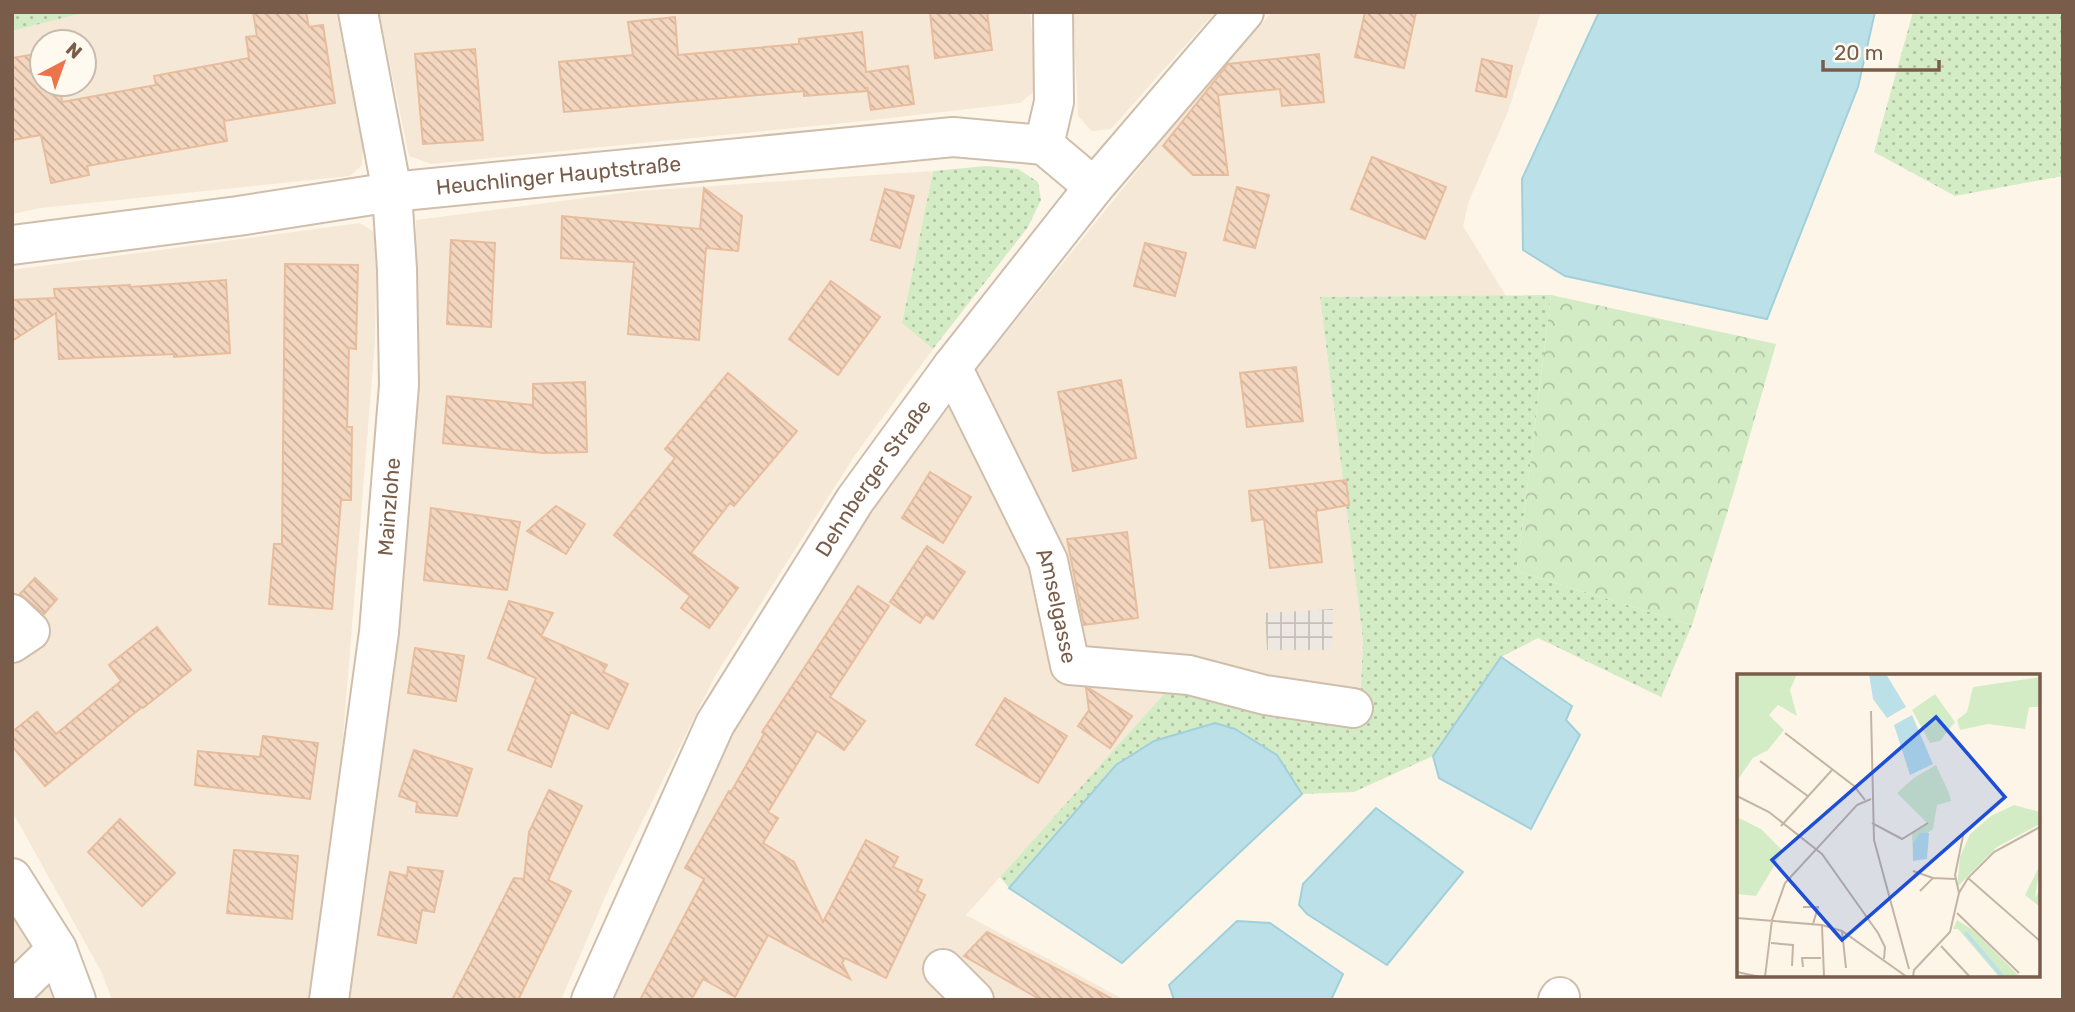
<svg xmlns="http://www.w3.org/2000/svg" width="2075" height="1012" viewBox="0 0 2075 1012" font-family="Rubik,sans-serif">
	<style>
		.residential { fill: #f5e8d6; fill-rule: evenodd }
		.industrial { fill: url(#industrial-grid) }
		.grass { fill: url(#grass-dots) }
		.park { fill: url(#park-crowns) }
		.water { fill: #bbe0e8; stroke: #a1d0db; stroke-width: 2 }
		.building { fill: url(#building-back-hatch); stroke: #e7bd9e; stroke-width: 2 }
		.lines { fill: none; stroke-linecap: round; stroke-linejoin: round }
		.minor-casing { stroke: #d0bead; stroke-width: 42 }
		.minor { stroke: #fff; stroke-width: 38 }
		.labels { text-anchor: middle; stroke-width: 5; stroke-linejoin: round; paint-order: stroke }
		.street-label { font-size: 21px; fill: #795d4a; stroke: #fffaf0 }
		.inset-river { fill: none; stroke: #bbe0e8; stroke-width: 3.5 }
		.inset-road { fill: none; stroke: #c4b4a4; stroke-width: 2 }
		.view { fill: #1d4ed8; fill-opacity: 0.15; stroke: #1d4ed8; stroke-width: 3.5 }
		.inset-edge { fill: none; stroke: #795d4a; stroke-width: 3.5 }
	</style>
	<defs>
		<pattern id="industrial-grid" width="8" height="8" patternUnits="userSpaceOnUse" patternTransform="scale(1.75)"><rect width="8" height="8" fill="#eee8e2"/><path d="M0 4h8M4 0v8" fill="none" stroke="#c6bfb9"/></pattern>
		<pattern id="grass-dots" width="8" height="8" patternUnits="userSpaceOnUse" patternTransform="scale(1.75)"><rect width="8" height="8" fill="#d4ecc6"/><path d="M2 2h.1M6 6h.1" fill="none" stroke="#b1c2a3" stroke-width="1.8" stroke-linecap="round"/></pattern>
		<pattern id="park-crowns" width="20" height="18" patternUnits="userSpaceOnUse" patternTransform="scale(1.75)"><rect width="20" height="18" fill="#d4ecc6"/><path d="M2 6a3 3 0 1 1 6 0M12 15a3 3 0 1 1 6 0" fill="none" stroke="#b1c2a3"/></pattern>
		<pattern id="building-back-hatch" width="6" height="6" patternUnits="userSpaceOnUse" patternTransform="scale(1.75)"><rect width="6" height="6" fill="#f4d6bf"/><path d="M-1 5l2 2M0 0l6 6M5-1l2 2" fill="none" stroke="#cab19d"/></pattern>
	</defs>
	<rect width="100%" height="100%" fill="#fdf6e8"/>
	<!-- residential -->
	<g class="residential">
		<path d="M87 12H336L363 146 362 165 350 176 41 208 12 214V31ZM42 42H84V84H42Z"/>
		<polygon points="379,12 1030,12 1038,88 1020,103 864,121 431,164 409,156"/>
		<polygon points="1073,12 1215,12 1111,129 1092,131 1078,116"/>
		<polygon points="1272,12 1541,12 1507,114 1469,201 1463,226 1506,296 1320,297 1363,640 1361,685 1352,726 1171,686 966,915 1125,1000 610,1000 722,749 874,509 976,370 1193,102"/>
		<polygon points="933,171 902,323 933,349 855,455 715,676 609,888 561,1000 346,1000 416,321 416,220 638,191"/>
		<polygon points="360,223 377,234 375,341 334,850 314,1000 112,1000 102,973 12,811 12,270"/>
		<polygon points="12,907 61,1000 12,1000"/>
	</g>
	<!-- industrial -->
	<polygon class="industrial" points="1333,609 1332,650 1267,650 1265,613"/>
	<!-- grass -->
	<g class="grass">
		<polygon points="12,12 87,12 12,31"/>
		<polygon points="1913,12 2063,12 2063,176 1955,196 1874,152"/>
		<polygon points="986,166 1018,169 1038,182 1041,200 1028,227 933,349 902,323 933,171"/>
		<polygon points="1551,295 1517,571 1692,625 1661,697 1538,638 1501,657 1433,756 1354,792 1302,794 1277,754 1235,729 1215,723 1154,741 1116,765 1009,888 1000,877 1171,686 1352,725 1361,685 1363,640 1320,297"/>
	</g>
	<!-- park -->
	<polygon class="park" points="1551,295 1776,344 1734,491 1692,625 1517,571"/>
	<!-- water -->
	<g class="water">
		<polygon points="1599,12 1875,12 1858,87 1767,319 1565,276 1523,250 1522,179"/>
		<polygon points="1501,657 1572,706 1566,720 1580,735 1531,829 1439,778 1433,756"/>
		<polygon points="1215,723 1235,729 1277,755 1302,794 1122,963 1009,888 1116,765 1154,741"/>
		<polygon points="1376,808 1463,872 1387,965 1307,914 1299,905 1303,884"/>
		<polygon points="1237,921 1270,923 1343,974 1331,1000 1174,1000 1169,985"/>
	</g>
	<!-- building -->
	<g class="building">
		<polygon points="253,12 306,12 309,27 323,25 335,103 224,121 227,141 87,166 89,175 51,183 41,135 12,140 12,58 42,53 42,84 59,84 62,102 156,85 154,76 249,58 246,37 257,36"/>
		<polygon points="930,12 987,12 992,50 935,58"/>
		<polygon points="1365,12 1416,12 1404,68 1355,57"/>
		<polygon points="675,17 678,55 799,44 799,39 862,32 866,72 908,66 914,104 871,110 867,87 867,91 804,96 804,91 564,112 559,62 633,55 628,22"/>
		<polygon points="475,49 483,140 423,144 415,54"/>
		<polygon points="1319,54 1324,102 1282,106 1280,89 1218,95 1228,175 1193,175 1163,146 1228,64"/>
		<polygon points="1482,59 1512,66 1506,97 1476,91"/>
		<polygon points="1372,157 1446,187 1425,239 1351,209"/>
		<polygon points="1237,187 1269,195 1255,248 1224,240"/>
		<polygon points="704,188 742,216 738,251 706,248 699,340 628,334 634,262 561,258 562,216 700,229"/>
		<polygon points="885,189 914,196 900,248 871,240"/>
		<polygon points="451,240 495,243 491,327 447,324"/>
		<polygon points="1145,243 1186,253 1175,296 1134,286"/>
		<polygon points="285,264 358,265 356,349 349,348 347,427 352,427 351,500 341,500 332,609 269,604 274,544 282,544"/>
		<polygon points="226,280 230,353 174,357 174,354 59,359 56,313 12,341 12,300 55,298 54,289 130,285 130,287"/>
		<polygon points="831,281 880,317 838,375 789,339"/>
		<polygon points="1296,367 1303,421 1247,427 1240,373"/>
		<polygon points="728,373 797,431 734,506 730,503 691,553 738,588 709,628 681,608 690,596 614,535 675,458 665,449"/>
		<polygon points="1121,380 1136,458 1073,471 1058,392"/>
		<polygon points="585,382 587,452 544,453 443,443 447,396 533,405 533,384"/>
		<polygon points="930,472 971,497 943,543 902,518"/>
		<polygon points="1346,480 1349,505 1316,511 1322,562 1270,568 1264,519 1252,521 1249,491"/>
		<polygon points="556,506 585,524 566,554 527,531"/>
		<polygon points="431,508 520,522 507,590 424,580"/>
		<polygon points="1127,532 1138,618 1084,625 1067,539"/>
		<polygon points="927,546 965,572 933,619 926,614 920,623 890,602"/>
		<polygon points="35,578 57,599 44,614 20,594"/>
		<polygon points="858,586 889,606 830,697 865,721 844,750 817,731 768,812 778,818 763,843 794,862 823,922 866,840 898,857 893,867 922,880 917,891 925,895 886,978 845,958 842,963 850,979 768,935 735,997 703,979 691,1000 640,1000 704,879 685,868 729,791 731,792 764,734 762,732"/>
		<polygon points="509,601 553,613 541,636 607,665 603,672 628,684 608,729 571,712 551,767 508,750 536,678 488,658"/>
		<polygon points="157,627 191,670 143,708 142,707 45,786 12,746 12,732 37,712 56,734 121,681 109,665"/>
		<polygon points="415,648 464,656 456,701 408,693"/>
		<polygon points="1086,688 1090,689 1132,716 1110,748 1078,726 1089,710"/>
		<polygon points="1005,698 1067,736 1038,783 976,745"/>
		<polygon points="263,736 318,743 310,799 195,785 198,751 260,757"/>
		<polygon points="414,750 472,769 457,816 416,812 417,802 399,796"/>
		<polygon points="549,790 582,806 548,880 571,891 518,1000 452,1000 514,878 524,879 529,832"/>
		<polygon points="120,819 175,873 142,906 88,852"/>
		<polygon points="234,850 298,856 292,919 227,913"/>
		<polygon points="408,867 443,871 434,912 422,910 416,943 378,935 390,872 407,876"/>
		<polygon points="987,932 1055,968 1114,1000 1041,1000 964,956"/>
	</g>
	<g class="lines">
		<defs>
			<g id="minor">
				<polyline points="1044,145 1054,102 1053,12"/>
				<path id="s1" d="M12 245 238 216 392 192 953 137 1044 145 1094 187"/>
				<path id="s2" d="M952 367 1048 561 1070 665 1189 675 1265 695 1353 708"/>
				<polyline points="12,614 30,631 12,643"/>
				<polyline points="12,878 57,949 76,1000"/>
				<polyline points="943,969 974,1000"/>
				<polyline points="12,993 57,949"/>
				<path id="s3" d="M329 1000 379 632 399 385 397 269 392 192 358 12"/>
				<path id="s4" d="M591 1000 715 724 855 500 952 367 1094 187 1244 12"/>
				<polyline points="1558,1000 1560,997"/>
			</g>
		</defs>
		<!-- minor casing -->
		<use href="#minor" class="minor-casing"/>
		<!-- minor -->
		<use href="#minor" class="minor"/>
	</g>
	<g class="labels">
		<!-- street labels -->
		<g class="street-label">
			<text dy="7" stroke="none"><textPath href="#s1" startOffset="551">Heuchlinger Hauptstraße</textPath></text>
			<text dy="7" stroke="none"><textPath href="#s4" startOffset="595">Dehnberger Straße</textPath></text>
			<text dy="7" stroke="none"><textPath href="#s3" startOffset="497">Mainzlohe</textPath></text>
			<text dy="7" stroke="none"><textPath href="#s2" startOffset="262">Amselgasse</textPath></text>
		</g>
	</g>
	<!-- overview -->
	<g transform="translate(1737 674)">
		<rect width="303" height="303" fill="#fdf6e8"/>
		<path d="M0 0H60L53 16 60 42 41 31 32 41 47 56 31 76 16 84 0 107ZM198 20 218 48 203 67 193 69 175 36ZM178 103 194 126 212 119 214 127 200 131 196 155 176 170V187L175 159 191 150 160 119ZM0 143 24 155 46 177 19 222 0 220ZM303 191 298 224 303 215V233L288 221ZM220 246 236 256 283 303H262L221 255H216Z" fill="#d4ecc6"/>
		<path d="M303 3V33H292L288 55 251 50 223 56 220 46 230 38 236 13Z" fill="#d4ecc6"/>
		<path d="M277 131 303 138V150L260 173 220 213 223 183 233 160 254 142Z" fill="#d4ecc6"/>
		<path d="M199 91 212 119 194 127 178 103Z" fill="#d4ecc6"/>
		<path d="M132 0H149L169 33 150 44 136 25ZM175 41 196 90 173 101 157 51ZM183 159H192L190 185 176 187V169Z" fill="#bbe0e8"/>
		<path class="inset-river" d="M228 258 266 303"/>
		<path class="inset-road" d="M134 37 137 166 172 295M48 59 117 112 128 126M23 87 72 123M0 122 32 138 85 180 141 259 148 273 147 285M135 149 165 165 191 149M44 152 95 96M176 197 196 204 183 217M196 204 218 205M231 204 303 267M222 219 218 201 227 157M66 233H81L76 250M220 239 282 299M0 244 85 251 105 257 170 303M85 251 87 303M105 257 109 294M34 269 56 271 55 292M204 272 233 303M66 293 65 284H84M0 298 23 303M28 303 35 246 48 209 120 131 134 125M176 303 177 296 213 258 222 219 231 204 257 178 303 153"/>
		<path class="view" d="M199 43 268 123 105 266 35 186Z"/>
		<rect width="303" height="303" class="inset-edge"/>
	</g>
	<!-- border -->
	<rect width="2075" height="1012" fill="none" stroke="#795d4a" stroke-width="28"/>
	<!-- north arrow -->
	<g transform="translate(63 63) rotate(41)"><circle r="33" fill="#fffaf0" stroke="#c9bbae" stroke-width="2"/>
	<path d="M0-5L12 26L0 18L-12 26Z" fill="#eb744a"/>
	<text y="-10" font-size="19" font-weight="bold" text-anchor="middle" fill="#795d4a">N</text>
	</g>
	<!-- scale -->
	<path d="M1823 60v10h116v-10" fill="none" stroke="#795d4a" stroke-width="3.5"/>
	<text x="1834" y="60" font-size="21" fill="#795d4a" stroke="#fffaf0" stroke-width="5" paint-order="stroke">20 m</text>
</svg>
